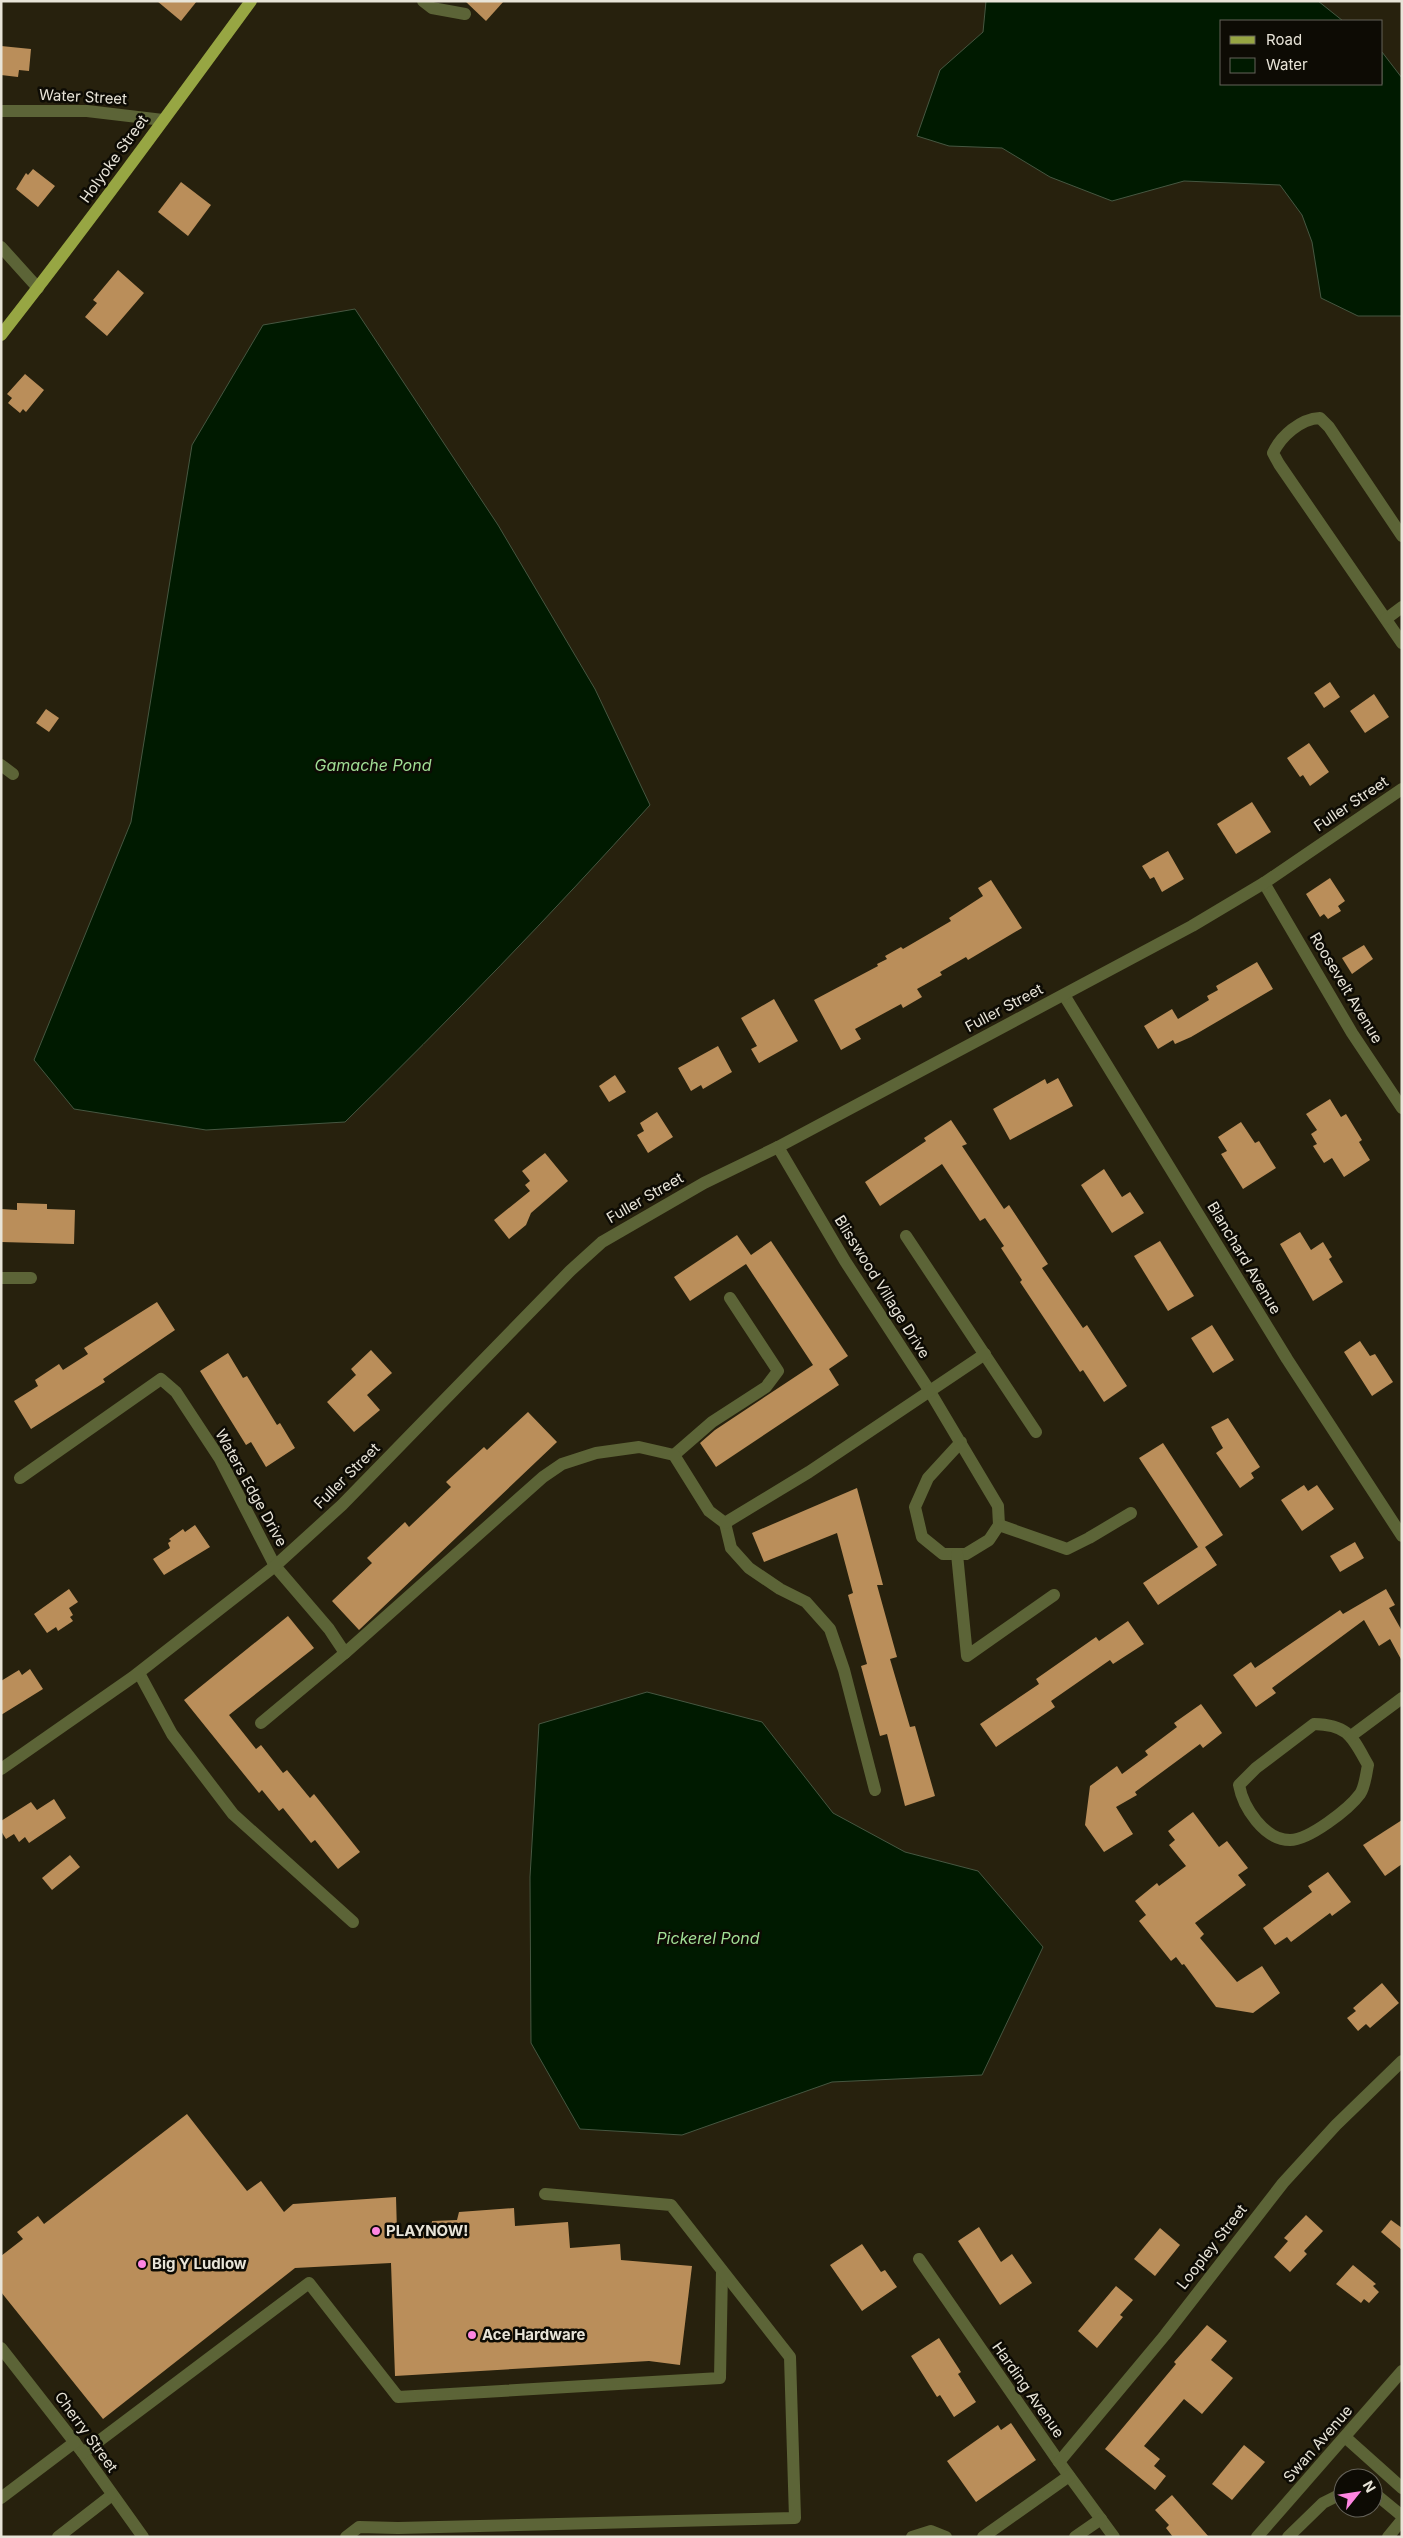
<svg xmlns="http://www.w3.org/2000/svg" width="1403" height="2538" viewBox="0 0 1403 2538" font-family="Inter,sans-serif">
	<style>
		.water { fill: #001a00; stroke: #465741 }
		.building { fill: #ba8e5a }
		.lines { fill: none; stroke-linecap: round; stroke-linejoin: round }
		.minor { stroke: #5c6437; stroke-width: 12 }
		.major { stroke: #97a643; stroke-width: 12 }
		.poi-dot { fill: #fe86e1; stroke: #0d0b04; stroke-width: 2 }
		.labels { text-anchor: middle; stroke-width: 5; stroke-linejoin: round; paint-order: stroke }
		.street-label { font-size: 15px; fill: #e8e4d8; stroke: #0d0b04 }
		.poi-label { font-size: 15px; font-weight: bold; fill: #e8e4d8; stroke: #0d0b04; text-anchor: start }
		.water-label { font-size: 16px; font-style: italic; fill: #a1de95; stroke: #0d0b04 }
	</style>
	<rect width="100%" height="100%" fill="#27210d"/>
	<!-- water -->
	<g class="water">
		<polygon points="986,1 1318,1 1343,21 1222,21 1222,84 1382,84 1382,52 1402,78 1402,316 1358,316 1321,298 1312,242 1302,215 1280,185 1184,181 1112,201 1050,177 1002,148 949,146 917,136 940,70 983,32"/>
		<path d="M355 309 498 525 595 689 650 805C552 914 450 1019 345 1122L206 1130 74 1109 34 1060 131 822 192 445 263 325Z"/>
		<polygon points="647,1692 762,1722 833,1813 905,1852 978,1871 1043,1947 982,2075 832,2082 682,2135 580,2129 531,2043 530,1877 539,1724"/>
	</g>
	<!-- building -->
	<g class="building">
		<polygon points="157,1 197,1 181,21"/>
		<polygon points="465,1 504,1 486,21"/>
		<polygon points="1,46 31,49 29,71 19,70 18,77 1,75"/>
		<polygon points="33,169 55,186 38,207 16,189 26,173 28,175"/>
		<polygon points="181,182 211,205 188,236 158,212"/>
		<polygon points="118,270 144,293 107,336 85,317 97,303 93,300"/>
		<polygon points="25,374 44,390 26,412 23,409 20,413 8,403 12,398 7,394"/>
		<polygon points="1330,682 1340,697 1324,708 1314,693"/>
		<polygon points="1374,694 1389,717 1365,733 1350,711"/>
		<polygon points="46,709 59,718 49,732 36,723"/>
		<polygon points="1309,743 1329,772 1310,786 1303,775 1300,777 1287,758"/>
		<polygon points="1252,802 1271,832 1236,854 1217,824"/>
		<polygon points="1168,851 1184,879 1162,892 1154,877 1150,879 1142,866"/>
		<polygon points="1330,878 1345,901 1338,906 1341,911 1328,919 1324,914 1320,917 1306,894"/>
		<polygon points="991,880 1022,928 968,960 966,957 940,972 942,975 917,989 922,997 903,1008 901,1004 855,1029 861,1039 841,1050 814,1000 878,966 877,964 887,959 885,956 901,947 903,949 951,921 949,918 983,896 978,888"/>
		<polygon points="1364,945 1373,959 1352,974 1342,958"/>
		<polygon points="1257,962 1273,989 1191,1037 1175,1044 1173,1040 1158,1049 1144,1026 1172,1009 1178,1019 1209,1000 1207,996 1218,990 1216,986"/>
		<polygon points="774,999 798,1041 759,1063 751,1049 757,1046 741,1018"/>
		<polygon points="718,1046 732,1072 703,1089 701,1085 691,1091 678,1068"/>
		<polygon points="615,1075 626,1092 609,1102 599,1086"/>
		<polygon points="1058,1078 1073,1106 1010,1140 993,1109 1045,1079 1047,1084"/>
		<polygon points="1330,1099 1341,1117 1346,1114 1362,1140 1359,1142 1370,1160 1344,1177 1332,1158 1324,1163 1313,1146 1317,1144 1311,1134 1317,1130 1306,1114"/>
		<polygon points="657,1112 673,1137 648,1153 637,1135 644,1131 640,1123"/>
		<polygon points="951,1120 967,1144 962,1146 1004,1209 1009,1205 1048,1264 1042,1268 1083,1328 1087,1325 1127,1386 1104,1402 1083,1370 1080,1372 1020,1282 1022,1280 1001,1248 1004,1246 985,1218 980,1221 942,1164 880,1206 865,1182 926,1141 924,1138"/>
		<polygon points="1241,1122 1255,1143 1259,1141 1276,1168 1243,1189 1221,1154 1227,1151 1218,1137"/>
		<polygon points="545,1153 568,1181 531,1213 526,1225 509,1239 494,1220 530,1191 525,1185 530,1181 522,1171"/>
		<polygon points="1104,1169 1122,1197 1130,1192 1144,1213 1112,1233 1081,1185"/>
		<polygon points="17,1203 47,1204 47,1209 75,1210 74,1244 1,1242 1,1209 17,1210"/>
		<polygon points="1300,1232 1311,1250 1323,1242 1332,1257 1329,1259 1343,1282 1313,1301 1280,1244"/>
		<polygon points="737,1235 751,1255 771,1241 848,1356 829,1369 839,1385 716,1467 700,1443 715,1430 813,1365 746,1264 690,1301 674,1277"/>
		<polygon points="1160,1241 1194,1296 1168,1311 1134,1256"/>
		<polygon points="157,1302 175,1330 103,1379 105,1382 31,1429 14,1401 38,1386 35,1380 59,1364 63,1370 88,1354 84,1348"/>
		<polygon points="1212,1325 1234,1360 1213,1373 1191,1338"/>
		<polygon points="1360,1341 1370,1356 1375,1354 1393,1382 1372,1396 1344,1352"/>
		<polygon points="371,1350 392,1373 367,1395 380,1410 354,1432 327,1402 356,1375 351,1369"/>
		<polygon points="228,1353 243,1378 247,1376 277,1425 280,1423 295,1448 266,1467 251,1442 246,1445 200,1371"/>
		<polygon points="528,1412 557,1442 359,1630 332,1601 372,1563 367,1558 405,1522 409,1527 451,1487 446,1482 484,1447 487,1450"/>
		<polygon points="1228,1418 1260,1467 1251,1473 1254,1478 1240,1488 1216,1453 1223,1448 1211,1427"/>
		<polygon points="1163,1443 1223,1535 1205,1547 1217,1565 1158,1605 1143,1583 1198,1547 1139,1458"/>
		<polygon points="1304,1485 1308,1491 1317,1485 1334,1509 1302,1531 1281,1500"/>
		<polygon points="857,1488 883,1585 877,1585 897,1657 890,1659 910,1727 915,1726 935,1796 905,1806 887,1734 880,1736 861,1666 867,1664 848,1595 853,1593 837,1533 764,1562 752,1533"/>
		<polygon points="195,1525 210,1547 164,1575 153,1559 170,1548 168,1543 171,1541 169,1539 183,1529 185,1532"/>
		<polygon points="1355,1542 1364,1558 1340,1572 1330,1556"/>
		<polygon points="69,1589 78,1602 69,1608 73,1615 70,1617 73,1621 58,1631 56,1627 47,1633 34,1614"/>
		<polygon points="1386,1589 1395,1605 1389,1608 1402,1631 1402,1661 1390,1639 1379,1646 1364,1620 1272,1688 1276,1693 1256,1707 1233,1675 1251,1662 1255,1668 1340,1610 1343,1614"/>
		<polygon points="288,1616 314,1648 229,1715 256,1749 261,1745 283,1773 287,1770 310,1798 314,1794 360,1852 338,1869 315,1840 311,1843 283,1808 279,1811 262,1790 259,1793 184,1700"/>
		<polygon points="1128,1621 1144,1644 1113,1664 1110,1660 1051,1701 1055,1707 996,1747 980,1724 1039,1684 1036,1679 1096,1637 1099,1641"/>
		<polygon points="30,1669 43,1689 1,1715 1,1681 19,1670 22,1675"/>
		<polygon points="1201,1704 1222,1733 1203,1748 1200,1744 1135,1792 1137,1795 1116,1807 1133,1834 1104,1852 1085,1825 1090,1786 1117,1766 1122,1774 1148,1755 1145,1751 1177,1727 1174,1723"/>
		<polygon points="54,1799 66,1818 29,1843 25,1837 19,1842 14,1834 6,1839 1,1831 1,1821 31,1802 37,1810"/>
		<polygon points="1193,1812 1219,1847 1227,1841 1248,1868 1238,1875 1246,1885 1195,1923 1204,1934 1200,1938 1237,1982 1262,1966 1280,1993 1253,2013 1216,2007 1184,1964 1182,1965 1176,1957 1171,1961 1139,1921 1146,1915 1135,1901 1157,1883 1159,1886 1186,1866 1169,1845 1175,1840 1168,1831"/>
		<polygon points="1402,1820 1402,1864 1385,1876 1363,1845"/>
		<polygon points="70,1855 80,1867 52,1890 42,1878"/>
		<polygon points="1328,1872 1351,1902 1332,1916 1330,1913 1291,1942 1287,1937 1275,1945 1263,1928 1312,1892 1308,1886"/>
		<polygon points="1382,1983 1399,2003 1370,2028 1366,2024 1358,2031 1347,2018 1356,2011 1353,2008"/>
		<polygon points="187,2114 247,2191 261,2181 284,2212 293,2204 396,2197 397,2232 431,2230 432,2221 457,2220 459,2212 514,2208 515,2226 568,2222 570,2248 620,2244 621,2260 692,2266 680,2365 649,2361 395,2376 391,2263 295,2268 103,2419 1,2292 1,2256 23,2239 17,2232 38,2216 44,2224"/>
		<polygon points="1306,2215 1323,2231 1304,2251 1307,2254 1290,2272 1274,2257 1288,2241 1284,2238"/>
		<polygon points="1391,2220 1402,2228 1402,2250 1381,2232"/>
		<polygon points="979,2227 1001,2262 1012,2254 1032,2283 1000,2305 958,2241"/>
		<polygon points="1160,2228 1180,2245 1155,2276 1134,2259"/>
		<polygon points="862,2244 881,2272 885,2270 897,2287 862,2311 830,2265"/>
		<polygon points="1353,2265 1376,2284 1373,2286 1379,2292 1369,2303 1364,2299 1361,2303 1336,2284"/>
		<polygon points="1116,2286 1133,2300 1120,2315 1123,2317 1097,2348 1078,2331"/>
		<polygon points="1207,2325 1227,2341 1211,2360 1233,2378 1202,2414 1184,2399 1144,2446 1160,2459 1154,2466 1166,2476 1155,2490 1105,2449 1176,2364 1174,2362"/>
		<polygon points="939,2338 961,2372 958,2374 976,2402 954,2417 940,2395 937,2397 911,2356"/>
		<polygon points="1011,2423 1036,2460 976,2502 947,2461 998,2425 1001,2430"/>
		<polygon points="1244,2445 1265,2462 1232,2500 1212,2484"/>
		<polygon points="1172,2495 1209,2537 1173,2537 1166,2528 1169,2525 1155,2510"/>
	</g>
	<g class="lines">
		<!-- minor -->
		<g class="minor">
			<polyline points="423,1 432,8 465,14"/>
			<polyline points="1,111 87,111 163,120"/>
			<polyline points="1,247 38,288"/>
			<path d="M1402 536 1329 427 1320 418C1300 419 1281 436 1273 453L1279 464 1402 643"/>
			<polyline points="1386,619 1402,607"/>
			<polyline points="1,765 13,774"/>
			<polyline points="1264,883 1352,1033 1402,1108"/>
			<polyline points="1064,995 1287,1359 1402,1536"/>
			<polyline points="778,1147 845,1261 929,1390 998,1506 999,1525 989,1540 966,1554 943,1554 922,1537 915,1507 928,1478 961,1442"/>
			<polyline points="906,1236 1036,1432"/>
			<polyline points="1,1278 31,1278"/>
			<polyline points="674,1455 712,1422 766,1387 778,1371 730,1298"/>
			<polyline points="20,1478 161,1379 176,1392 220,1459 275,1566 329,1629 345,1653"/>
			<polyline points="725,1523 731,1548 749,1568 780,1589 806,1602 830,1629 844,1670 875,1790"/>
			<polyline points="999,1525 1067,1549 1089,1538 1131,1513"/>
			<polyline points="957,1554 967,1656 1054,1595"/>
			<polyline points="139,1673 172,1734 233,1814 353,1922"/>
			<polyline points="261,1723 345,1653 543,1477 562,1464 596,1453 639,1447 674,1455 709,1511 725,1523 809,1472 985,1354"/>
			<path d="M1314 1724C1349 1725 1352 1737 1368 1765 1366 1774 1365 1787 1360 1794 1349 1809 1309 1840 1290 1840 1264 1840 1243 1807 1239 1785L1256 1768Z"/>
			<polyline points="1351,1736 1402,1698"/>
			<polyline points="1,1769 133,1677 275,1566 342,1505 570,1271 602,1242 704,1183 778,1147 1192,926 1264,883 1402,789"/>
			<polyline points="919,2259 1059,2462 1114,2537"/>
			<polyline points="1,2348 83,2453 143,2537"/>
			<polyline points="1345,2437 1402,2488"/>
			<polyline points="83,2453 309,2283 398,2397 720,2378 722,2271"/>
			<polyline points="1059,2462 1165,2335 1283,2183 1336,2125 1402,2061"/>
			<polyline points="1373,2492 1402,2516"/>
			<polyline points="1,2498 75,2442"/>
			<polyline points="58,2537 112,2495"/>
			<polyline points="346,2537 359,2527 398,2528 795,2518 790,2357 671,2205 545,2194"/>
			<polyline points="912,2537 931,2531 946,2537"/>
			<polyline points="983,2537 1069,2476"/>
			<polyline points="1075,2537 1101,2519"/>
			<polyline points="1257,2537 1402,2371"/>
			<polyline points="1288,2537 1323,2503 1343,2493"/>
			<polyline points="1388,2537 1402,2520"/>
		</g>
		<!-- major -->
		<path class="major" d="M1 335C87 225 169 113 251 1"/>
	</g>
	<!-- markers -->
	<g class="poi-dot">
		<circle cx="376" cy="2231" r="5"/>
		<circle cx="142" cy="2264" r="5"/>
		<circle cx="472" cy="2335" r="5"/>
	</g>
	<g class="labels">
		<!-- street labels -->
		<g class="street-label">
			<text transform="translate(83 97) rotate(3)" y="5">Water Street</text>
			<text transform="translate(114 159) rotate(-54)" y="5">Holyoke Street</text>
			<text transform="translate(1351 804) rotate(-34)" y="5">Fuller Street</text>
			<text transform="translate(1346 988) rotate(59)" y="5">Roosevelt Avenue</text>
			<text transform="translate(1004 1008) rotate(-28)" y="5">Fuller Street</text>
			<text transform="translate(645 1198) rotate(-30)" y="5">Fuller Street</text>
			<text transform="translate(1244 1258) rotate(59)" y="5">Blanchard Avenue</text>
			<text transform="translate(882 1287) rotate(58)" y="5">Blisswood Village Drive</text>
			<text transform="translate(347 1476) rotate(-45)" y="5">Fuller Street</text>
			<text transform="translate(251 1488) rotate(61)" y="5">Waters Edge Drive</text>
			<text transform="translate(1212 2247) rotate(-52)" y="5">Loopley Street</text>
			<text transform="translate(1028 2390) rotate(55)" y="5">Harding Avenue</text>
			<text transform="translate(86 2432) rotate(54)" y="5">Cherry Street</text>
			<text transform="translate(1318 2444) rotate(-49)" y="5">Swan Avenue</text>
		</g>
		<!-- poi labels -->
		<g class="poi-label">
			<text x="386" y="2236">PLAYNOW!</text>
			<text x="152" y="2269">Big Y Ludlow</text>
			<text x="482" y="2340">Ace Hardware</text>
		</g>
		<!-- water labels -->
		<g class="water-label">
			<text x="373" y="771">Gamache Pond</text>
			<text x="708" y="1944">Pickerel Pond</text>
		</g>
	</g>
	<!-- border -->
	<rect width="1403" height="2538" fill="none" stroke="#e8e4d8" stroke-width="5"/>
	<!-- legend -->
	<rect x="1220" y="20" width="162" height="65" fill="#0d0b04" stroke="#656259"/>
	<rect x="1230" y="36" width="25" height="8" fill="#97a643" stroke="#656259"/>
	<text x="1266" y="45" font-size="15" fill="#e8e4d8">Road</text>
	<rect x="1230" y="58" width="25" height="15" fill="#001a00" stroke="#656259"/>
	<text x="1266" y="70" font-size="15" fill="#e8e4d8">Water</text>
	<!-- north arrow -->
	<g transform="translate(1358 2493) rotate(60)"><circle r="24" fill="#0d0b04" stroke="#656259"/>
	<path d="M0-4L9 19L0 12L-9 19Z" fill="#fe86e1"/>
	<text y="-8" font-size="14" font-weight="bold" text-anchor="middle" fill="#e8e4d8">N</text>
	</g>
</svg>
